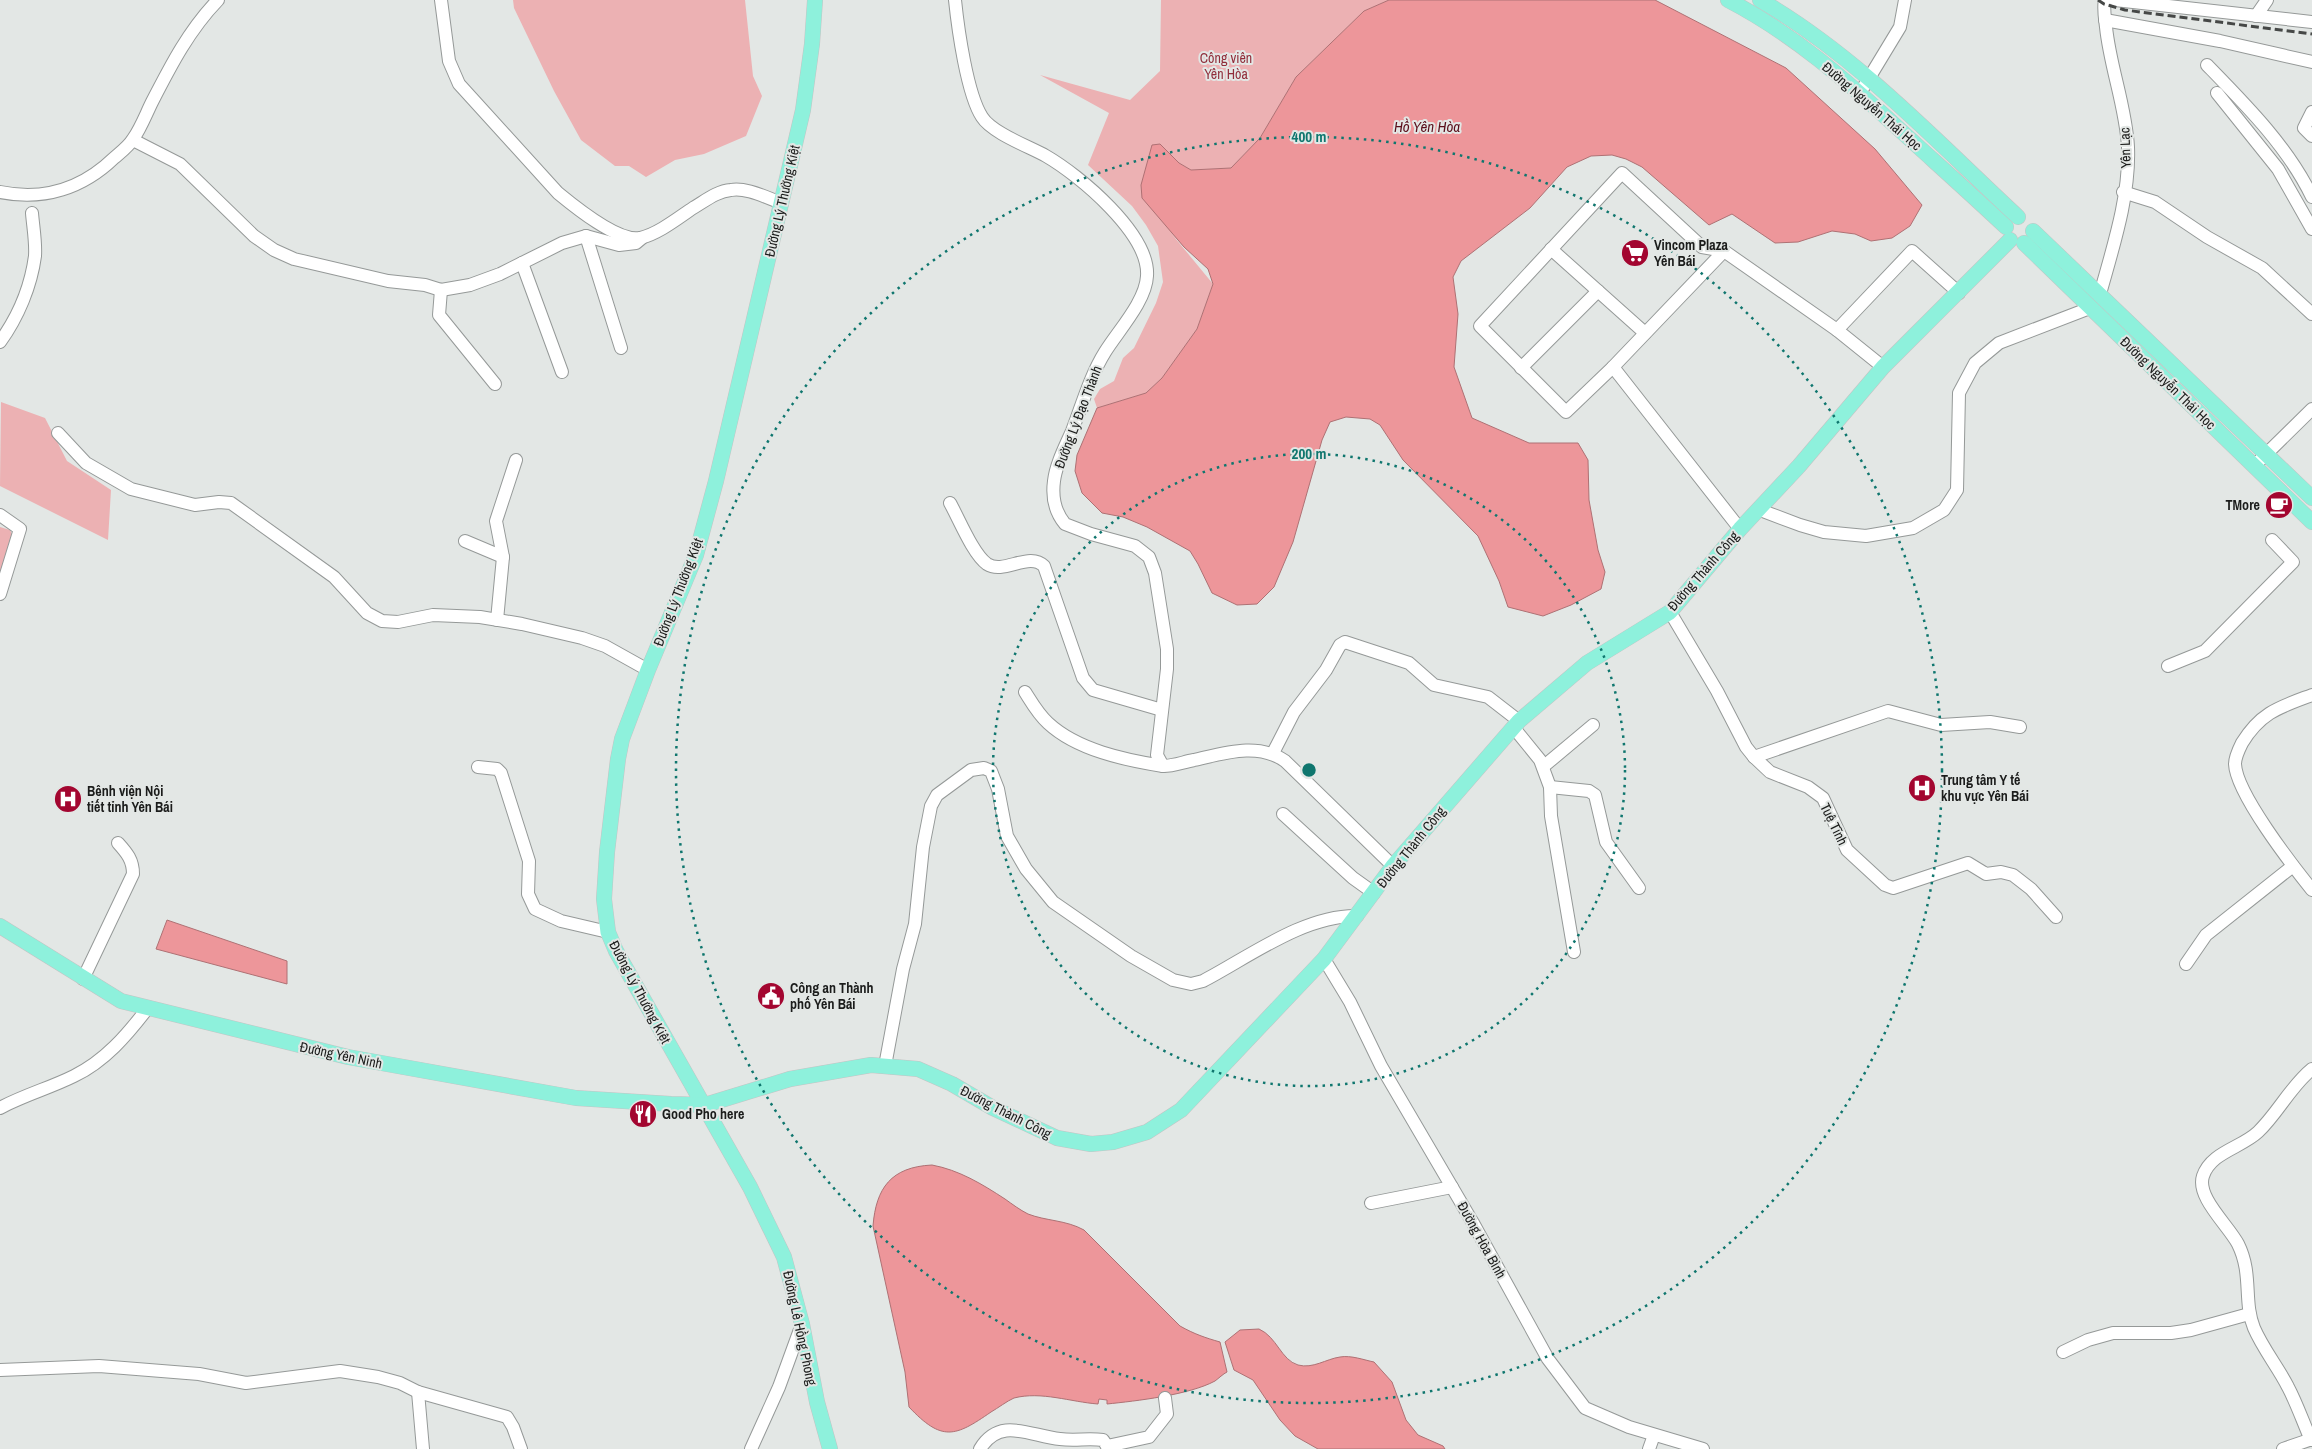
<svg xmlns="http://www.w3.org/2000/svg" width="2312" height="1449" viewBox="0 0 2312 1449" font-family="'Archivo Narrow',sans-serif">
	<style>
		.green { fill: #ecb1b3 }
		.water { fill: #ed969a; stroke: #ae7174 }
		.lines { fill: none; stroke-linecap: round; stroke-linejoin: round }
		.minor-casing { stroke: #959998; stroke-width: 14 }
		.major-casing { stroke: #c4c4c4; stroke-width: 16 }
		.minor { stroke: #fff; stroke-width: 12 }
		.major { stroke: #8ef1dc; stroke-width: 15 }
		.rail { stroke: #464847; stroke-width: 3; stroke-dasharray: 8 4; stroke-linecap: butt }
		.ring { fill: none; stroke: #0f766e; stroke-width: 2.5; stroke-dasharray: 2.5 5 }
		.labels { text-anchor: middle; stroke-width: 4; stroke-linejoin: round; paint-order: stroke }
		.park-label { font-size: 14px; fill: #912d3a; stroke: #e3e7e5 }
		.street-label { font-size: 14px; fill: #1b1c1b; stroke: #e3e7e5 }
		.poi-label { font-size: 14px; font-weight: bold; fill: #1b1c1b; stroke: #e3e7e5; text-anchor: start }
		.water-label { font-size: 15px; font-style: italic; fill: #5b0f1c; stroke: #e3e7e5 }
		.centre { fill: #0f766e; stroke: #e3e7e5; stroke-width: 2.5 }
		.ring-label { font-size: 15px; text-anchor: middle; font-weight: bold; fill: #0f766e; stroke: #e3e7e5; stroke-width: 4; stroke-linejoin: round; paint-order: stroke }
	</style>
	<rect width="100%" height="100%" fill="#e3e7e5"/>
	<!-- green -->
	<g class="green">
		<polygon points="513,0 745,0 753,76 762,96 746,136 704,154 675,160 646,177 629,166 615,166 581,140 554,91 514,8"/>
		<polygon points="1161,0 1389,0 1364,11 1296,77 1260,138 1231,168 1191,170 1179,163 1160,144 1186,249 1171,233 1213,284 1197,329 1162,378 1146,393 1097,408 1094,399 1100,389 1114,381 1123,358 1134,348 1156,303 1163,282 1158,246 1146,225 1132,206 1088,165 1109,113 1040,75 1130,100 1160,71"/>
		<polygon points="1,402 45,418 67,461 111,490 108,540 0,486"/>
		<polygon points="0,527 10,530 12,534 0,579"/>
	</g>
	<!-- water -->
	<g class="water">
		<polygon points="1389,0 1655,0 1786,68 1875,149 1922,205 1910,226 1892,238 1871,241 1855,234 1832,231 1798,242 1775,243 1732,214 1709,225 1642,167 1626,159 1612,155 1591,156 1567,167 1530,208 1461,261 1453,277 1458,314 1454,367 1472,418 1529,443 1578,443 1588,460 1589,500 1598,550 1605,572 1601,589 1571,605 1543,616 1508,607 1499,581 1478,536 1403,460 1380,425 1370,419 1346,417 1330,422 1322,440 1293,542 1274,587 1257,604 1237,605 1212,593 1198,564 1190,551 1147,527 1123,517 1102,513 1082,493 1075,471 1077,455 1097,408 1146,393 1162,378 1197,329 1213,284 1208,269 1184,247 1142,198 1141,185 1152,145 1160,144 1179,163 1191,170 1231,168 1260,138 1296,77 1364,11"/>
		<polygon points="167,920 287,961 287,984 156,949"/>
		<path d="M932 1165C959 1170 982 1184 1005 1199 1012 1204 1020 1210 1028 1214 1046 1221 1066 1220 1084 1230L1180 1326C1194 1334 1206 1338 1220 1342L1227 1372C1223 1374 1219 1378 1215 1381 1189 1395 1136 1401 1107 1404V1400L1099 1399 1098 1404C1071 1402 1041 1391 1014 1398 1007 1401 998 1408 991 1412 955 1437 942 1442 909 1407L905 1372 873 1226C876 1188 891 1167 932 1165Z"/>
		<path d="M1259 1329C1277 1337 1281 1360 1298 1365 1313 1369 1326 1359 1340 1357 1351 1355 1364 1360 1374 1362L1392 1382 1406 1420 1418 1435 1443 1446 1445 1449H1318L1295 1436 1280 1420 1253 1380 1234 1370 1225 1342 1240 1330Z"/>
	</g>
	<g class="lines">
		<defs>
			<g id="minor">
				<path d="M441 0 449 61 459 84 558 193C575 207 618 242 640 238 658 234 678 218 693 208 705 201 717 191 731 190 746 187 767 198 782 203"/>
				<path d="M955 0C958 29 967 94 982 117 992 133 1030 147 1046 156 1079 175 1150 234 1147 276 1146 301 1118 331 1105 352 1090 376 1082 405 1072 431 1065 447 1056 464 1054 481 1052 496 1055 512 1065 524L1091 534 1135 546 1149 557 1155 573 1167 649V669L1157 755 1163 766C1174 766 1183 762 1194 760 1225 753 1258 742 1285 761L1393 866"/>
				<polyline points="2115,0 2312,22"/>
				<polyline points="2256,16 2267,0"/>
				<polyline points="2105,20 2220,41 2312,62"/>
				<path d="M2207 65C2246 105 2288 147 2312 197"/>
				<polyline points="1860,93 1900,27 1905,0"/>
				<polyline points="2217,93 2278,169 2312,229"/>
				<polyline points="2312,112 2304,128 2312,136"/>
				<polyline points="133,140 180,164 254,236 274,250 294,259 388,281 425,285 441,290 470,285 500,274 562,243 586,236 619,245 636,243 642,238"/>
				<path d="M0 192C44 201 83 188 114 158 121 152 129 146 133 139 141 128 146 114 152 102 171 65 189 30 218 0"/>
				<polyline points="2123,192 2155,202 2207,237 2262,268 2312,314"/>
				<polyline points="586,236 621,348"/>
				<polyline points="1551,249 1645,333"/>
				<polyline points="1724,251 1613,367 1740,529"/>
				<polyline points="522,263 562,372"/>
				<polyline points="441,290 439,315 495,384"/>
				<path d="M2100 294C2113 247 2130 196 2128 147 2126 107 2110 67 2106 27 2105 18 2103 8 2105 0"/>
				<polyline points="1837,330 1883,367"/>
				<path d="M0 342C18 317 31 286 35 256 36 242 33 226 32 213"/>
				<polyline points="1613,367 1566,412 1480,326 1622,173 1702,247 1724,251 1837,330 1912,251 1959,293"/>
				<polyline points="1521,368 1598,291"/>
				<polyline points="58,433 86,463 131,489 195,505 219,502 231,503 334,577 367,613 382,621 398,622 433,615 480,617 522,624 582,638 605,646 648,670"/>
				<polyline points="2254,466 2312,409"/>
				<path d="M950 503C959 519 973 554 987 564 1004 575 1029 551 1044 566L1083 678 1093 690 1162 710"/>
				<polyline points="1760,510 1800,525 1824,532 1866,536 1913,528 1944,510 1957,490 1959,393 1975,363 1999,343 2090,308"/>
				<polyline points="0,515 20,529 0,594"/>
				<polyline points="465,541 503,557"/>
				<polyline points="1670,612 1717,691 1746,747 1754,757 1770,772 1808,787 1823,798 1847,850 1885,885 1893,888 1968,863 1986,874 2001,872 2013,875 2031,889 2056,917"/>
				<polyline points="497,620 503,557 496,521 516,460"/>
				<polyline points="2168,666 2205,651 2293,562 2272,540"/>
				<path d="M1025 692C1032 703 1038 714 1048 723 1077 750 1125 760 1163 766"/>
				<path d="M2312 695C2280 707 2261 712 2242 743 2239 749 2235 758 2235 764 2236 793 2292 865 2312 890"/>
				<polyline points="1514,728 1540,760 1550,787 1551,816 1574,952"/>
				<polyline points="1273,753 1294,712 1326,670 1340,645 1345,642 1409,663 1434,685 1488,697 1519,721"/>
				<polyline points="1754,757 1888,711 1941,725 1990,722 2020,727"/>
				<polyline points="1544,766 1593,725"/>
				<polyline points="478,767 497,769 501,773 529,861 528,894 535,909 561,921 608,932"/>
				<polyline points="1550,787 1589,791 1595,795 1606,842 1639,888"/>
				<polyline points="1283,814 1353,878 1374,893"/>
				<polyline points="1324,959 1350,1002 1381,1066 1473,1223 1548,1359 1585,1408 1629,1427 1703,1449"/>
				<polyline points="2186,964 2206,935 2293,866"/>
				<path d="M83 979 133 874C133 860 127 853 118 843"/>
				<path d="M885 1066 903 969 915 924 923 847 931 806 937 795 971 770 984 768 991 771 998 789 1007 836 1026 869 1053 902 1131 956 1173 980 1191 984 1203 981C1249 957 1304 915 1357 916"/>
				<path d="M0 1108C24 1095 50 1088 74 1076 105 1061 127 1035 147 1009"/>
				<polyline points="1371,1203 1452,1187"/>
				<polyline points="2063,1352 2088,1340 2113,1333 2171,1333 2191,1330 2249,1314"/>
				<polyline points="0,1370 99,1366 199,1374 246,1383 340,1371 378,1377 400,1383 418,1392 507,1417 513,1427 521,1449"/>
				<polyline points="418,1392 423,1449"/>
				<path d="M2311 1440C2303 1422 2297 1404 2288 1387 2278 1367 2263 1349 2254 1328 2243 1301 2253 1274 2238 1244 2228 1225 2196 1197 2203 1176 2211 1152 2241 1148 2258 1132 2278 1113 2290 1087 2312 1069"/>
				<polyline points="1107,1446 1149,1437 1167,1414 1165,1398"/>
				<polyline points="751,1449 779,1387 802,1324"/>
				<path d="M980 1449C1000 1416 1030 1436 1060 1439 1075 1441 1088 1438 1103 1440L1109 1449"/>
				<polyline points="1649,1449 1654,1435"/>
				<polyline points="2283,1449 2312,1439"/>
			</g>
			<g id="major">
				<polyline points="815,0 812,44 803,110 716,481 696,555 648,670 622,739 618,759 607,852 604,899 608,932 616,951 750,1187 784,1257 802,1324 817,1402 830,1449"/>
				<path d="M1728 0C1792 33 1847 81 1900 130 1935 162 1971 194 2006 227"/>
				<path d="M1760 0C1857 56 1936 141 2018 217"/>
				<polyline points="2033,231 2312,498"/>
				<polyline points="2024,243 2312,522"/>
				<polyline points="0,926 121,1001 348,1057 576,1098 671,1104 705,1105 790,1079 871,1065 918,1069 952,1084 993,1108 1057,1138 1091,1144 1113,1142 1147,1132 1181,1110 1324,959 1393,866 1519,721 1587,663 1670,612 1740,529 1799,466 1883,367 2010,240"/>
			</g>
		</defs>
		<!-- minor casing -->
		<use href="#minor" class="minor-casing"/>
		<!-- major casing -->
		<use href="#major" class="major-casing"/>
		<!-- minor -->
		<use href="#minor" class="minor"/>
		<!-- major -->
		<use href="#major" class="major"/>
		<!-- rail -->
		<polyline class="rail" points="2098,0 2104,4 2125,10 2312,34"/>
	</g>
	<!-- distance rings -->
	<g class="ring">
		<circle cx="1309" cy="770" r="316"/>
		<circle cx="1309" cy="770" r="633"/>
	</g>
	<!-- icons -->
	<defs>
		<symbol id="supermarket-disc" viewBox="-11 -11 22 22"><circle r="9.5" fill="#a30630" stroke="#e3e7e5"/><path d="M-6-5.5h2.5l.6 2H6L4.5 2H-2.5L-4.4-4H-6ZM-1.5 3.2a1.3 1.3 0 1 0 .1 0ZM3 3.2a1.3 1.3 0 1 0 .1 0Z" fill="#fff"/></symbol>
		<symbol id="cafe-disc" viewBox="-11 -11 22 22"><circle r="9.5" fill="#a30630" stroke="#e3e7e5"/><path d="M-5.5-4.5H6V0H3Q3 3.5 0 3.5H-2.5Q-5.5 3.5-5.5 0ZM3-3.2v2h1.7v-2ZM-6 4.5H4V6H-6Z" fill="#fff"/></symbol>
		<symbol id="hospital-disc" viewBox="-11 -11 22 22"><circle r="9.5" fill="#a30630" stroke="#e3e7e5"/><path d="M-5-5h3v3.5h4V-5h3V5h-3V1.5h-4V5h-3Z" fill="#fff"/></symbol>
		<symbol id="civic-disc" viewBox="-11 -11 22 22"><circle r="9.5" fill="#a30630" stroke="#e3e7e5"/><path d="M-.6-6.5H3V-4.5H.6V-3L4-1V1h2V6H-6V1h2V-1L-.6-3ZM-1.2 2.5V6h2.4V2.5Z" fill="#fff"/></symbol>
		<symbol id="restaurant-disc" viewBox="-11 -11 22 22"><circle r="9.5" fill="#a30630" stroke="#e3e7e5"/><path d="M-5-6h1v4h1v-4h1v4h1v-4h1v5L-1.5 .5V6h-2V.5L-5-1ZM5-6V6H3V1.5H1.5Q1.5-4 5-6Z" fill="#fff"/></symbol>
	</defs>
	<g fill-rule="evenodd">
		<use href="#supermarket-disc" x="1619" y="237" width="32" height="32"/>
		<use href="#cafe-disc" x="2263" y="489" width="32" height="32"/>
		<use href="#hospital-disc" x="1906" y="772" width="32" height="32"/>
		<use href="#hospital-disc" x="52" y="783" width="32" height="32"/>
		<use href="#civic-disc" x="755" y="980" width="32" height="32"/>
		<use href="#restaurant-disc" x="627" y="1098" width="32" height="32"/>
	</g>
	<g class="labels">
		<!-- park labels -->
		<g class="park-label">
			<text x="1226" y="63">Công viên<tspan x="1226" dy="16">Yên Hòa</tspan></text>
		</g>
		<!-- street labels -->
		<g class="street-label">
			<text transform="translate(1872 106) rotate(41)" y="5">Đường Nguyễn Thái Học</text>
			<text transform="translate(2125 148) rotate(-92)" y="5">Yên Lạc</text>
			<text transform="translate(782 201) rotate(-77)" y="5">Đường Lý Thường Kiệt</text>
			<text transform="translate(2168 383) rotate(44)" y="5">Đường Nguyễn Thái Học</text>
			<text transform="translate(1078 417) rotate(-69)" y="5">Đường Lý Đạo Thành</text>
			<text transform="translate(1703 571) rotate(-49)" y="5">Đường Thành Công</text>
			<text transform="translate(678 592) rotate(-69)" y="5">Đường Lý Thường Kiệt</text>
			<text transform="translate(1834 824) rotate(64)" y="5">Tuệ Tĩnh</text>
			<text transform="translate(1411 847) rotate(-51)" y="5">Đường Thành Công</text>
			<text transform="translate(640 992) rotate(62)" y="5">Đường Lý Thường Kiệt</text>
			<text transform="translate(341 1055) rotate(12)" y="5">Đường Yên Ninh</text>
			<text transform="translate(1006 1112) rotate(27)" y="5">Đường Thành Công</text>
			<text transform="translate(1482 1240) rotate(61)" y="5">Đường Hòa Bình</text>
			<text transform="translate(800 1328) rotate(78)" y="5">Đường Lê Hồng Phong</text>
		</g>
		<!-- poi labels -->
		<g class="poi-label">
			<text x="1654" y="250">Vincom Plaza<tspan x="1654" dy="16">Yên Bái</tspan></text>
			<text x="2260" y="510" text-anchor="end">TMore</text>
			<text x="1941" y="785">Trung tâm Y tế<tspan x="1941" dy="16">khu vực Yên Bái</tspan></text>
			<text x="87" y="796">Bệnh viện Nội<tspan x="87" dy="16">tiết tỉnh Yên Bái</tspan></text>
			<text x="790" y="993">Công an Thành<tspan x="790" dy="16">phố Yên Bái</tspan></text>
			<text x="662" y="1119">Good Pho here</text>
		</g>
		<!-- water labels -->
		<g class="water-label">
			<text x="1427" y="132">Hồ Yên Hòa</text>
		</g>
	</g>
	<circle cx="1309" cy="770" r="8" class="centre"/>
	<g class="ring-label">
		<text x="1309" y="142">400 m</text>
		<text x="1309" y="459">200 m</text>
	</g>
</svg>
